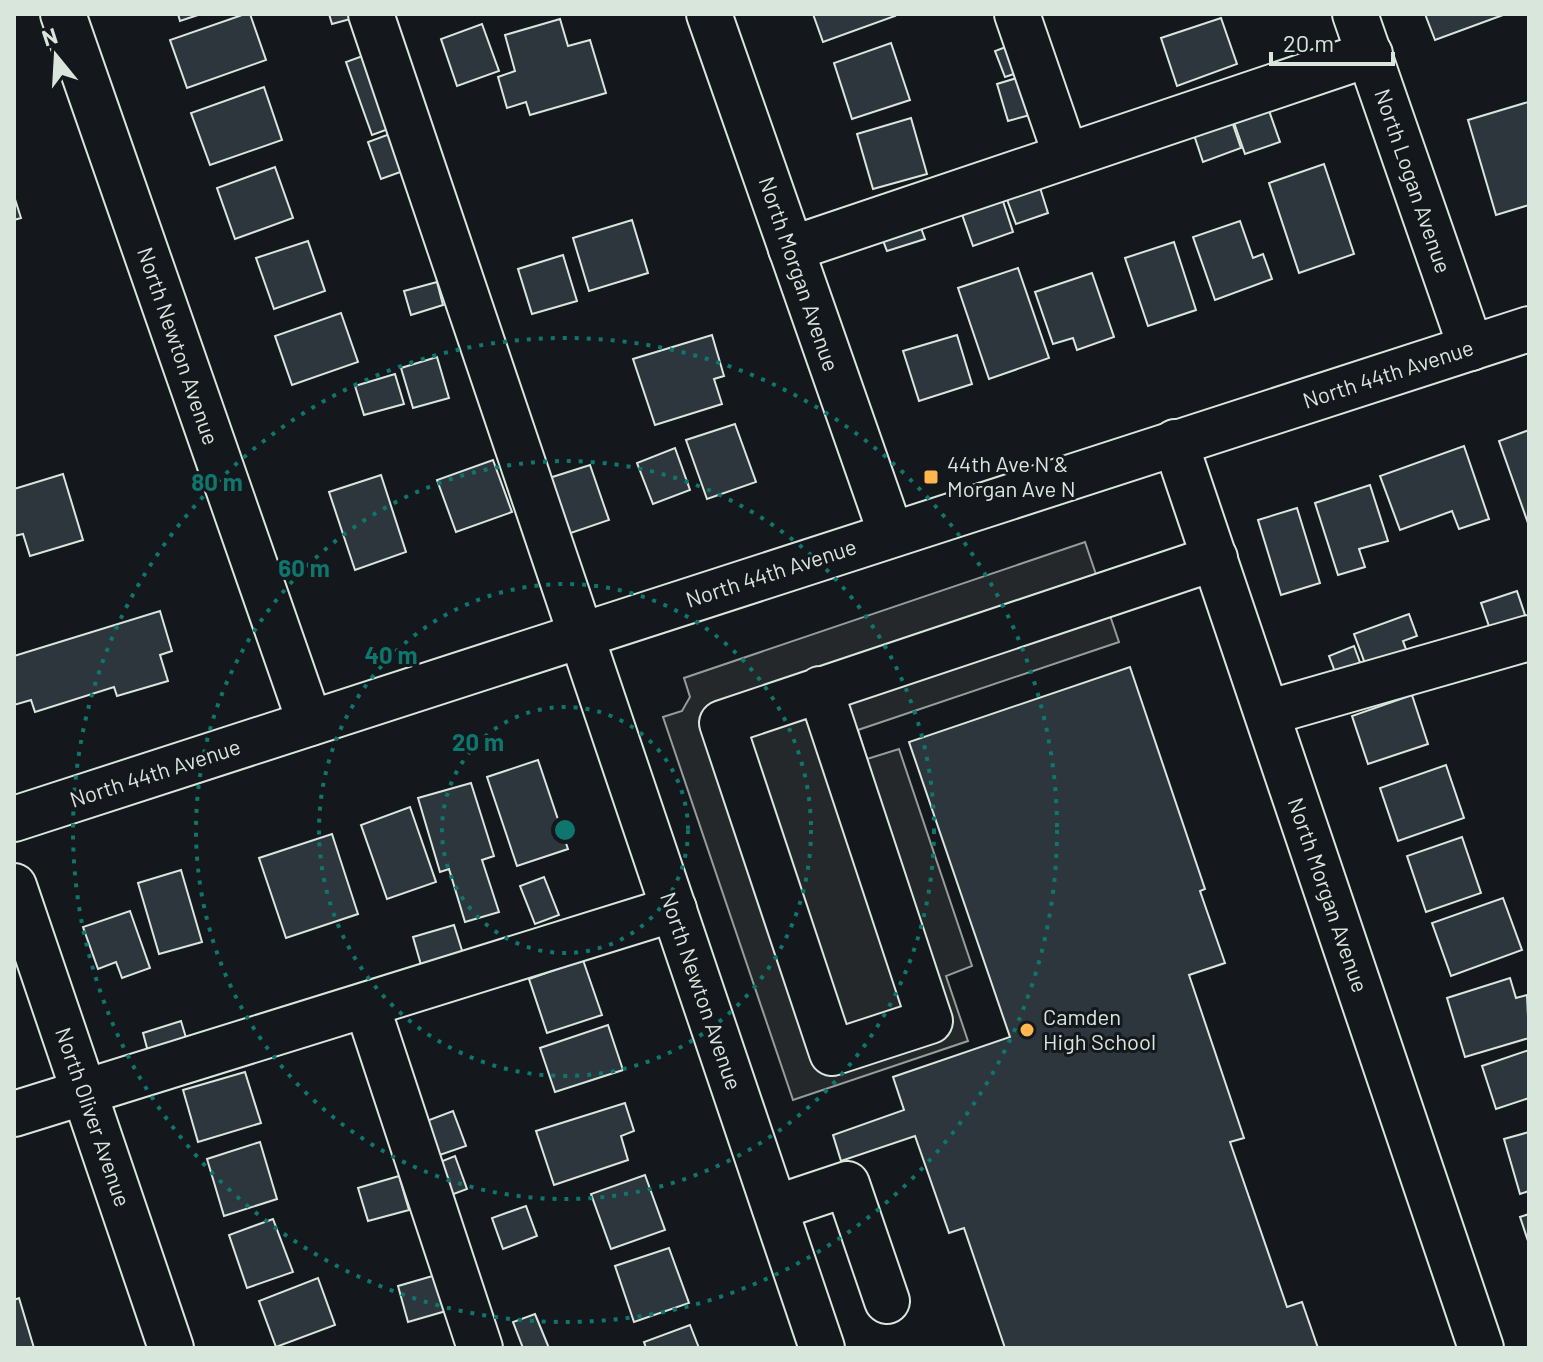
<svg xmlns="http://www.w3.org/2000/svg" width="1543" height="1362" viewBox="0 0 1543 1362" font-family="Barlow,sans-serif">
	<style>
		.parking { fill: #24282b; stroke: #939e99; stroke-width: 2 }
		.building { fill: #2c363c; stroke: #d8e6dc; stroke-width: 2 }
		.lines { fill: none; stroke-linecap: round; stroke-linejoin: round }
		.minor-casing { stroke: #d8e6dc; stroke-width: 48 }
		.minor { stroke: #14181c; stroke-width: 44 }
		.ring { fill: none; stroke: #0f766e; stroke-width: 4; stroke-dasharray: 4 8 }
		.poi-dot { fill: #ffb74d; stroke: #14181c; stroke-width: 3 }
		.labels { text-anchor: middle; stroke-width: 6; stroke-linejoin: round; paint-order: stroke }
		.street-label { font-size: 22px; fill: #d8e6dc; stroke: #14181c }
		.poi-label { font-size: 22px; fill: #d8e6dc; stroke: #14181c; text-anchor: start }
		.centre { fill: #0f766e; stroke: #14181c; stroke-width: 4 }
		.ring-label { font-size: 24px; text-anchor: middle; font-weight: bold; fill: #0f766e; stroke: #14181c; stroke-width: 6; stroke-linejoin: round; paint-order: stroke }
	</style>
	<rect width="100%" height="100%" fill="#14181c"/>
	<!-- parking -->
	<polygon class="parking" points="1085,542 1119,642 858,730 867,759 899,749 972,966 946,976 968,1041 793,1100 663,717 682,711 690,697 684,678"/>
	<!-- building -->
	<g class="building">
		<polygon points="178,14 201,14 180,21"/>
		<polygon points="245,14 250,14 266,60 187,88 170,40"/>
		<polygon points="329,14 364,14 365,15 332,24"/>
		<polygon points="813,14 894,14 895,16 823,42"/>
		<polygon points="1425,14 1503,14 1503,15 1435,40"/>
		<polygon points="1221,18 1237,64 1177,86 1161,38"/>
		<polygon points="560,19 568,46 590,40 606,93 530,115 526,102 507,108 498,77 515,71 505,35"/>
		<polygon points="482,24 499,71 457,86 441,39"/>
		<polygon points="1019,42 1029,69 1005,77 995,51"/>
		<polygon points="891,43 910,100 852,119 834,63"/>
		<polygon points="379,50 405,123 372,135 346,62"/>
		<polygon points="1030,74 1041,112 1008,121 997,84"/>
		<polygon points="264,87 282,140 210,165 191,113"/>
		<polygon points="1266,102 1280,142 1245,154 1231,114"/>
		<polygon points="1528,102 1529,205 1496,215 1468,120"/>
		<polygon points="1229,113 1241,148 1203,162 1191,126"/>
		<polygon points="911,118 927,174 873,189 857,134"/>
		<polygon points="406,128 420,165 381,179 368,142"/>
		<polygon points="1324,164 1354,254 1299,273 1269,183"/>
		<polygon points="275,167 293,218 235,239 217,188"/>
		<polygon points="1036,175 1048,213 1016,224 1002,186"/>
		<polygon points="998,186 1013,232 973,246 957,200"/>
		<polygon points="14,196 21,218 14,220"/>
		<polygon points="917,217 925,239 887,251 879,230"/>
		<polygon points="632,220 648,273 589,291 573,238"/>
		<polygon points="1240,221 1253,258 1263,254 1272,279 1215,300 1193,237"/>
		<polygon points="308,241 325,291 274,309 256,258"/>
		<polygon points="1174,242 1196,310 1148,326 1125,258"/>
		<polygon points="563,255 577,301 532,314 518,269"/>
		<polygon points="1018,268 1049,358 989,379 958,288"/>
		<polygon points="1092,273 1114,337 1077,350 1073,338 1053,344 1035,292"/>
		<polygon points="437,282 443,305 411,315 404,291"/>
		<polygon points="341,313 358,362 292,385 275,336"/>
		<polygon points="712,335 724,376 714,379 722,404 655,425 633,359"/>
		<polygon points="957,335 972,384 919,401 903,351"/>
		<polygon points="437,357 449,398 413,408 401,368"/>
		<polygon points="395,374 404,404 364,415 355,386"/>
		<polygon points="735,424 756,482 707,499 686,440"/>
		<polygon points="1529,430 1529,526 1499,441"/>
		<polygon points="1464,446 1489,519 1459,529 1452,511 1400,530 1380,476"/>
		<polygon points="675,448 690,490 653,504 637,463"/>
		<polygon points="493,460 512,512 456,532 437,480"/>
		<polygon points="590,465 609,520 562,536 543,480"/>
		<polygon points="63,474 83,540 30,556 23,534 14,536 14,489"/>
		<polygon points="381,475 406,552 355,570 329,492"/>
		<polygon points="1370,485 1388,541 1359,549 1365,567 1338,575 1315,503"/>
		<polygon points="1297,508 1320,583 1281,595 1258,520"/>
		<polygon points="1517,591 1527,621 1491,632 1481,603"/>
		<polygon points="160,611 172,651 160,655 168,681 117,696 114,687 35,712 31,700 14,705 14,656"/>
		<polygon points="1409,614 1417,636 1403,641 1411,663 1370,677 1354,634"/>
		<polygon points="1354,646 1362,668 1337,677 1329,656"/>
		<polygon points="1130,667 1205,889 1200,891 1225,963 1189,975 1244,1138 1230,1142 1287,1307 1302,1302 1318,1348 1005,1348 964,1228 949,1233 915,1136 841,1161 833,1135 904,1110 893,1077 1010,1037 909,742"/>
		<polygon points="1412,695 1428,744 1368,764 1352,716"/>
		<polygon points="538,760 568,849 517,866 487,777"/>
		<polygon points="1446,765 1464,818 1398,841 1380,788"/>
		<polygon points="471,783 494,856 482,860 499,912 465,922 449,869 440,872 418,798"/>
		<polygon points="410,807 436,882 387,899 361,825"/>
		<polygon points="332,834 358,914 286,938 259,858"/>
		<polygon points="1462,837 1481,893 1426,912 1407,856"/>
		<polygon points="181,870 202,942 159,954 138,883"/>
		<polygon points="544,877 559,915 535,924 520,886"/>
		<polygon points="1503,898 1522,950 1451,976 1432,923"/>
		<polygon points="130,911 150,968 122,978 116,962 98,969 83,927"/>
		<polygon points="454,925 465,960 423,972 413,937"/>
		<polygon points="583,960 602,1015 547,1033 529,979"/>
		<polygon points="1510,978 1516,998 1527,995 1529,1038 1465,1057 1447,998"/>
		<polygon points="181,1021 190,1051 151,1063 143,1033"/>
		<polygon points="608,1025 623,1070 555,1092 540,1048"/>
		<polygon points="1529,1050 1529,1098 1496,1109 1482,1066"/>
		<polygon points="245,1072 261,1123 198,1142 183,1090"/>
		<polygon points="625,1103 634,1131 621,1136 628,1160 554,1185 536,1131"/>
		<polygon points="453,1111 466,1146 428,1159 416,1125"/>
		<polygon points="1529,1132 1529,1191 1520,1194 1504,1139"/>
		<polygon points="260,1142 277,1199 224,1216 207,1159"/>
		<polygon points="455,1156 467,1189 443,1198 430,1166"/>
		<polygon points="645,1175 665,1230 611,1249 591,1194"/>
		<polygon points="399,1176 409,1210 368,1221 358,1188"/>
		<polygon points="526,1206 537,1236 503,1249 492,1218"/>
		<polygon points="1529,1214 1529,1244 1520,1217"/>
		<polygon points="273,1219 293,1272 247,1288 229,1235"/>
		<polygon points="669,1248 689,1303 634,1322 615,1266"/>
		<polygon points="436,1275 446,1311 408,1322 398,1286"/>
		<polygon points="318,1278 335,1325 276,1347 259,1301"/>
		<polygon points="19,1298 34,1348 14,1348 14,1300"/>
		<polygon points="535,1314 549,1348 523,1348 513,1322"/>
		<polygon points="690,1325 699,1348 646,1348 644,1342"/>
	</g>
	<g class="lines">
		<defs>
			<g id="minor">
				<polyline points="63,14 310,723"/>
				<polyline points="371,14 822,1348"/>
				<polyline points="709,14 891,534"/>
				<polyline points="1017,14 1066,156"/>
				<polyline points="1355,14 1471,348"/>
				<polyline points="791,249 1370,54"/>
				<polyline points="1175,442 1481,1348"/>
				<polyline points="820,689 930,1021 832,1053 722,723 1215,558"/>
				<polyline points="1267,713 1529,638"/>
				<polyline points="14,819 1529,329"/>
				<polyline points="14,886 171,1348"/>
				<polyline points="367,1006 480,1348"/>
				<polyline points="14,1114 674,909"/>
				<polyline points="775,1208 847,1184 887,1301"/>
			</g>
		</defs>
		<!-- minor casing -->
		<use href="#minor" class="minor-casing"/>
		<!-- minor -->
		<use href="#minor" class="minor"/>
	</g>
	<!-- distance rings -->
	<g class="ring">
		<circle cx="565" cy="830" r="123"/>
		<circle cx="565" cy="830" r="246"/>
		<circle cx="565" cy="830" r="369"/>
		<circle cx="565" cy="830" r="492"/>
	</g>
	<!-- markers -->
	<g class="poi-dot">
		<rect x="923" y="469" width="16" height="16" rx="4"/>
		<circle cx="1027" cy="1030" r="8"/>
	</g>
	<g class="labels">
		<!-- street labels -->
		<g class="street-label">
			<text transform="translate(1413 181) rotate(71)" y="8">North Logan Avenue</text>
			<text transform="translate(799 274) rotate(71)" y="8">North Morgan Avenue</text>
			<text transform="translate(178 346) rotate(71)" y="8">North Newton Avenue</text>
			<text transform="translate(1388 374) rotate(-18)" y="8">North 44th Avenue</text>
			<text transform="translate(771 573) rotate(-18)" y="8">North 44th Avenue</text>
			<text transform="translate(155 773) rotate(-18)" y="8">North 44th Avenue</text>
			<text transform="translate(1328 895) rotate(71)" y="8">North Morgan Avenue</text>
			<text transform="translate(701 991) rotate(71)" y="8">North Newton Avenue</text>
			<text transform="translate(93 1117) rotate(71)" y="8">North Oliver Avenue</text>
		</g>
		<!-- poi labels -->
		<g class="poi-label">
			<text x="947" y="472">44th Ave N &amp;<tspan x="947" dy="25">Morgan Ave N</tspan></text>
			<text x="1043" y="1025">Camden<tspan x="1043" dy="25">High School</tspan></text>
		</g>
	</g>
	<circle cx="565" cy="830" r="12" class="centre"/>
	<g class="ring-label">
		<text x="217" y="491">80 m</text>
		<text x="304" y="577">60 m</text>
		<text x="391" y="664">40 m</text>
		<text x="478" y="751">20 m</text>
	</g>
	<!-- border -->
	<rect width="1543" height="1362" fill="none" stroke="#d8e6dc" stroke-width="32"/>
	<!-- north arrow -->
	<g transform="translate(56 56) rotate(342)" stroke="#14181c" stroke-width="6" paint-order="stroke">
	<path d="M0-6L14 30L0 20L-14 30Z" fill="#d8e6dc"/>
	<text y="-12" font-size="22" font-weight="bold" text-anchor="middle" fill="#d8e6dc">N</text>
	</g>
	<!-- scale -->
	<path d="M1271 52v12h122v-12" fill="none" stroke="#d8e6dc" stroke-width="4"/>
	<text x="1283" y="52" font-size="24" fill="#d8e6dc" stroke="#14181c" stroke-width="6" paint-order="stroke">20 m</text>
</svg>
